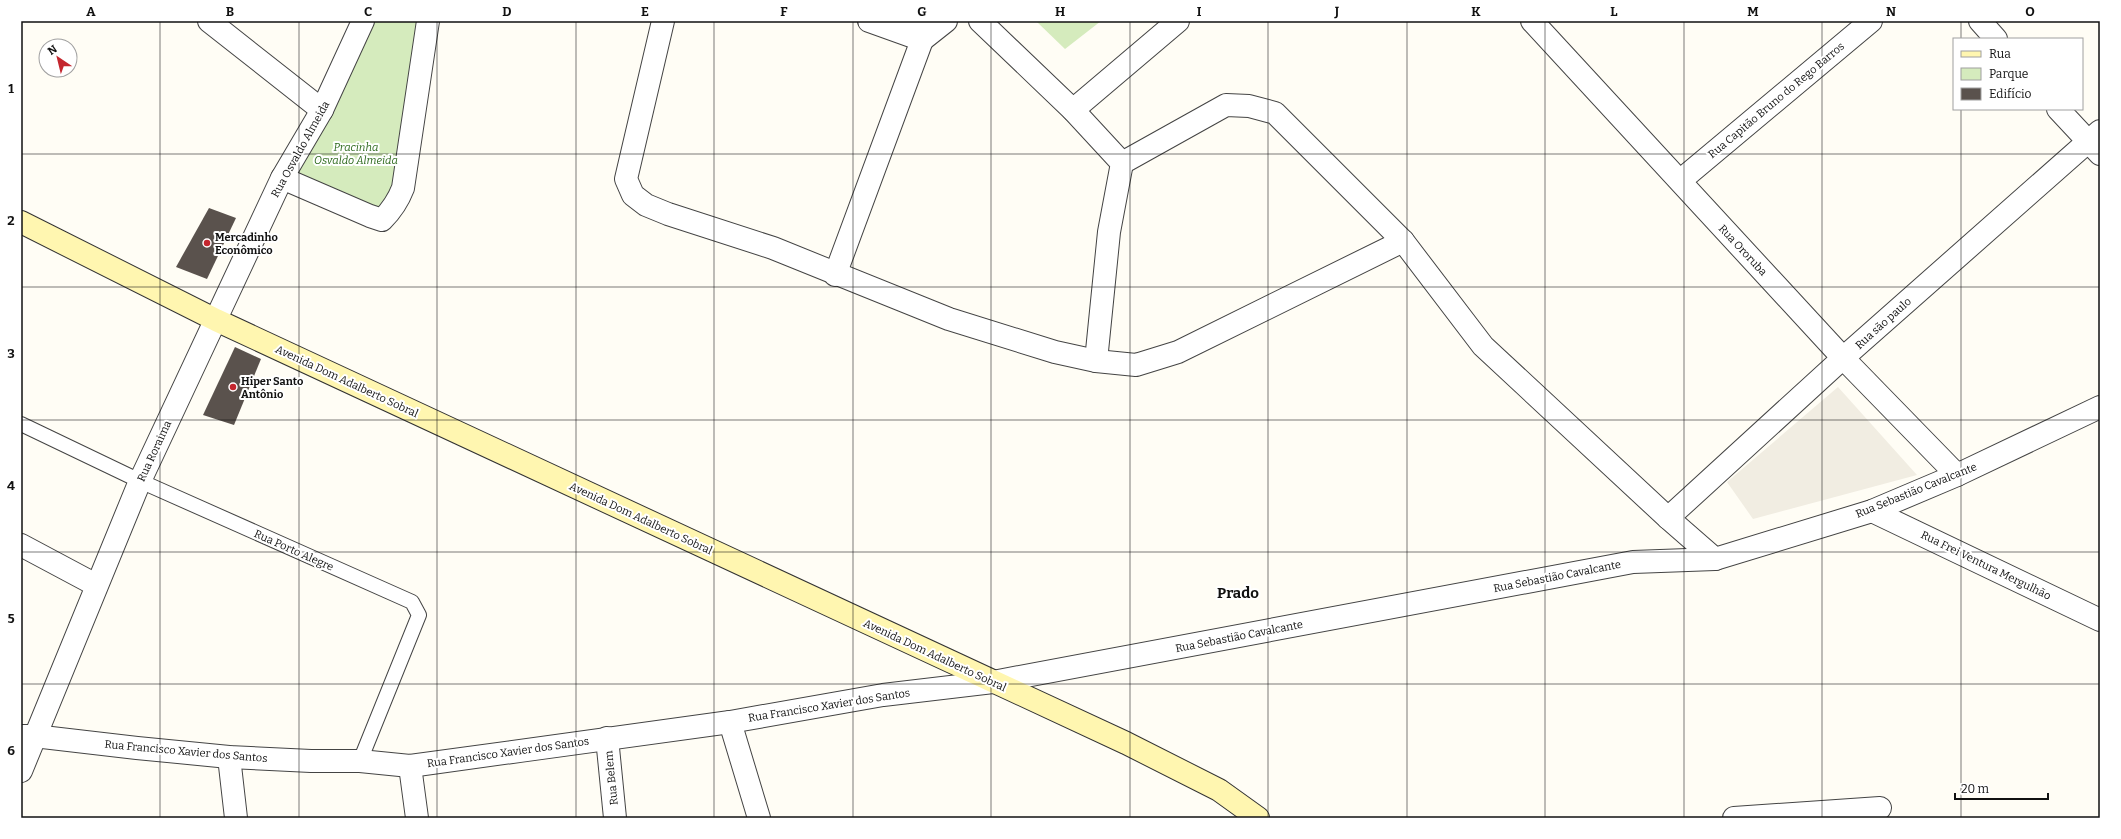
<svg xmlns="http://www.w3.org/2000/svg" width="2121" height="839" viewBox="0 0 2121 839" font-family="Bitter,serif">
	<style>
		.green { fill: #d5ebbd }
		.plaza { fill: #f1ede2 }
		.building { fill: #5a524d }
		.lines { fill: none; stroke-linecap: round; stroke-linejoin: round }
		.service-casing { stroke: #444; stroke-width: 16 }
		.minor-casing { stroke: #444; stroke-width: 24 }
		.secondary-casing { stroke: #333; stroke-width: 24 }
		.service { stroke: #fff; stroke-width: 14 }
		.minor { stroke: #fff; stroke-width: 22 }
		.secondary { stroke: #fff6b0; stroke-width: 22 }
		.grid { fill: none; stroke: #111; stroke-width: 1; stroke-opacity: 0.55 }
		.poi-dot { fill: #c4262e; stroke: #fff; stroke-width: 1.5 }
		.labels { text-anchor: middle; stroke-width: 4; stroke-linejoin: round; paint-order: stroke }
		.street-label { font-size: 11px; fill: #111; stroke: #fff }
		.park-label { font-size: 11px; font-style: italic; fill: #2f6b1f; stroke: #fff }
		.poi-label { font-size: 11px; font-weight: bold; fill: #111; stroke: #fff; text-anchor: start }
		.district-label { font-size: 15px; font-weight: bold; fill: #111; stroke: #fff }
		.neatline { fill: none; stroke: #111; stroke-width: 1.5 }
		.grid-label { font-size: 13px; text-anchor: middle; font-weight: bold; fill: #111 }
	</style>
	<rect width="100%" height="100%" fill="#fffdf5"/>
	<!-- green -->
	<g class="green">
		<polygon points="363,21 428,21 390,212 282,178"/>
		<polygon points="1036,21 1101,21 1065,49"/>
	</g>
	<!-- plaza -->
	<polygon class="plaza" points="1838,387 1917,475 1753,519 1727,482"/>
	<!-- building -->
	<g class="building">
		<polygon points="209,208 236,218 207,279 176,267"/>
		<polygon points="235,347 261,359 234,425 203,415"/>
	</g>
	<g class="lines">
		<defs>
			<polyline id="service" points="21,424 140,481 412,602 419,615 360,761"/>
			<g id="minor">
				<polyline points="209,21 322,110"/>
				<polyline points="663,21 626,179 633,195 646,205 668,214 773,248 949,319 1055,352 1096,361 1136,365 1178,352 1403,241"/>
				<polyline points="869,21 922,40 946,21"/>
				<polyline points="980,21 1073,110 1122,163 1109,232 1096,361"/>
				<polyline points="1532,21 1843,358 1957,475"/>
				<polyline points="1980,21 1996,39"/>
				<polyline points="2058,109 2100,154"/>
				<polyline points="1073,110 1178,21"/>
				<polyline points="1122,163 1226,105 1249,106 1275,113 1403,241 1483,346 1668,518 1715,559"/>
				<path d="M282 178 370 216 382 220C392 210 398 201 403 188L428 21"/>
				<polyline points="1681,180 1871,21"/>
				<polyline points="835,275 922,40 915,21"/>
				<polyline points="1872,511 2100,620"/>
				<polyline points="1668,518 1843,358 2100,131"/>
				<polyline points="21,545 96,585"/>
				<polyline points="730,722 759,818"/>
				<polyline points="21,736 34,736 137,748 229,757 311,761 360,761 410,766 730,722 883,695 993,682 1633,562 1715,559 1872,511 1957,475 2100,407"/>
				<polyline points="607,738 615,818"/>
				<polyline points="229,757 236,818"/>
				<polyline points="410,766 417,818"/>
				<polyline points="21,771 140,481 282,178 322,110 363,21"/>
				<polyline points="1734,818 1880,808"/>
			</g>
			<polyline id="secondary" points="21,222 216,320 1126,743 1219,790 1258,818"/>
		</defs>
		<!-- service casing -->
		<use href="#service" class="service-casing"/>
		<!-- minor casing -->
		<use href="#minor" class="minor-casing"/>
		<!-- secondary casing -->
		<use href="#secondary" class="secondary-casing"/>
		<!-- service -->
		<use href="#service" class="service"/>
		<!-- minor -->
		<use href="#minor" class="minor"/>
		<!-- secondary -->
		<use href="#secondary" class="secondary"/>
	</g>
	<!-- grid -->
	<path class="grid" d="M160 21V818M299 21V818M437 21V818M576 21V818M714 21V818M853 21V818M991 21V818M1130 21V818M1268 21V818M1407 21V818M1545 21V818M1684 21V818M1822 21V818M1961 21V39M1961 109V818M21 154H2100M21 287H2100M21 420H2100M21 552H2100M21 684H2100"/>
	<!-- markers -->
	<g class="poi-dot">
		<circle cx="207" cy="243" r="4"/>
		<circle cx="233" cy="387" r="4"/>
	</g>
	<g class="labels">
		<!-- street labels -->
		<g class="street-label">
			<text transform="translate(1776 100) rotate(-40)" y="4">Rua Capitão Bruno do Rego Barros</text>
			<text transform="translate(300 149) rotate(-61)" y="4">Rua Osvaldo Almeida</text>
			<text transform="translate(1743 250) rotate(47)" y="4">Rua Ororuba</text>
			<text transform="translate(1883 323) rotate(-42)" y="4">Rua são paulo</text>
			<text transform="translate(347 381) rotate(25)" y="4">Avenida Dom Adalberto Sobral</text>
			<text transform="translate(154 451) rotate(-65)" y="4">Rua Roraima</text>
			<text transform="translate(1916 490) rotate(-22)" y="4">Rua Sebastião Cavalcante</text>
			<text transform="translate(641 518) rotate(25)" y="4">Avenida Dom Adalberto Sobral</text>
			<text transform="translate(294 550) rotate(24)" y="4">Rua Porto Alegre</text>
			<text transform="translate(1986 565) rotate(26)" y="4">Rua Frei Ventura Mergulhão</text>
			<text transform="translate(1557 576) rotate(-11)" y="4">Rua Sebastião Cavalcante</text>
			<text transform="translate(1239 636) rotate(-11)" y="4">Rua Sebastião Cavalcante</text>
			<text transform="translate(935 655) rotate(25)" y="4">Avenida Dom Adalberto Sobral</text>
			<text transform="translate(829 705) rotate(-9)" y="4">Rua Francisco Xavier dos Santos</text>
			<text transform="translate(186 751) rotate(5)" y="4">Rua Francisco Xavier dos Santos</text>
			<text transform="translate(508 752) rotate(-8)" y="4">Rua Francisco Xavier dos Santos</text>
			<text transform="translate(611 778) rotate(-96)" y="4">Rua Belem</text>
		</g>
		<!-- park labels -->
		<g class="park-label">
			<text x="356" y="151">Pracinha<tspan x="356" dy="13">Osvaldo Almeida</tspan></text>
		</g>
		<!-- poi labels -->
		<g class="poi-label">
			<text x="215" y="241">Mercadinho<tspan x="215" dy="13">Econômico</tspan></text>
			<text x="241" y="385">Hiper Santo<tspan x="241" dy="13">Antônio</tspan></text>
		</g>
		<!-- district labels -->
		<g class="district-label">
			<text x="1238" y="598">Prado</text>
		</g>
	</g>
	<!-- border -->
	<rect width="2121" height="839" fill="none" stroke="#ffffff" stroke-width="44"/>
	<!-- legend -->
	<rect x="1953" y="38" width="130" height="72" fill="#ffffff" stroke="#a0a0a0"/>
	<rect x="1961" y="51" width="20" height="6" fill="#fff6b0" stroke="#a0a0a0"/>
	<text x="1989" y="58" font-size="12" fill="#111111">Rua</text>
	<rect x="1961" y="68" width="20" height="12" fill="#d5ebbd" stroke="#a0a0a0"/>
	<text x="1989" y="78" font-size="12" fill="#111111">Parque</text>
	<rect x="1961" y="88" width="20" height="12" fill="#5a524d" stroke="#a0a0a0"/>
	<text x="1989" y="98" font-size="12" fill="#111111">Edifício</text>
	<!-- north arrow -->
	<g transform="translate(58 58) rotate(325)"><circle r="19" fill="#ffffff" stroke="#a0a0a0"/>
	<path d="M0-3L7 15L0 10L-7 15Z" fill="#c4262e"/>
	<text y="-6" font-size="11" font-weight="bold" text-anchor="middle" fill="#111111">N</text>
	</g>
	<!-- scale -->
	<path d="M1955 793v6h93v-6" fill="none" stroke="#111111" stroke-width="2"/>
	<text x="1961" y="793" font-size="12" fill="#111111" stroke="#ffffff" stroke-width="3" paint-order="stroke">20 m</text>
	<rect x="22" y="22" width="2077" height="795" class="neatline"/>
	<g class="grid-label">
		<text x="91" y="16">A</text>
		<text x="230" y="16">B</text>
		<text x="368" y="16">C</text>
		<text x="507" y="16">D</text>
		<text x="645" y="16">E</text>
		<text x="784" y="16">F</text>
		<text x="922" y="16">G</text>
		<text x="1060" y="16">H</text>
		<text x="1199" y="16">I</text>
		<text x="1337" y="16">J</text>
		<text x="1476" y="16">K</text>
		<text x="1614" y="16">L</text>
		<text x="1753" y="16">M</text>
		<text x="1891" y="16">N</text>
		<text x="2030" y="16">O</text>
		<text x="11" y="93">1</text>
		<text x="11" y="225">2</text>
		<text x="11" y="358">3</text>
		<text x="11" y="490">4</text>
		<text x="11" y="623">5</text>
		<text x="11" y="755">6</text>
	</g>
</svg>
